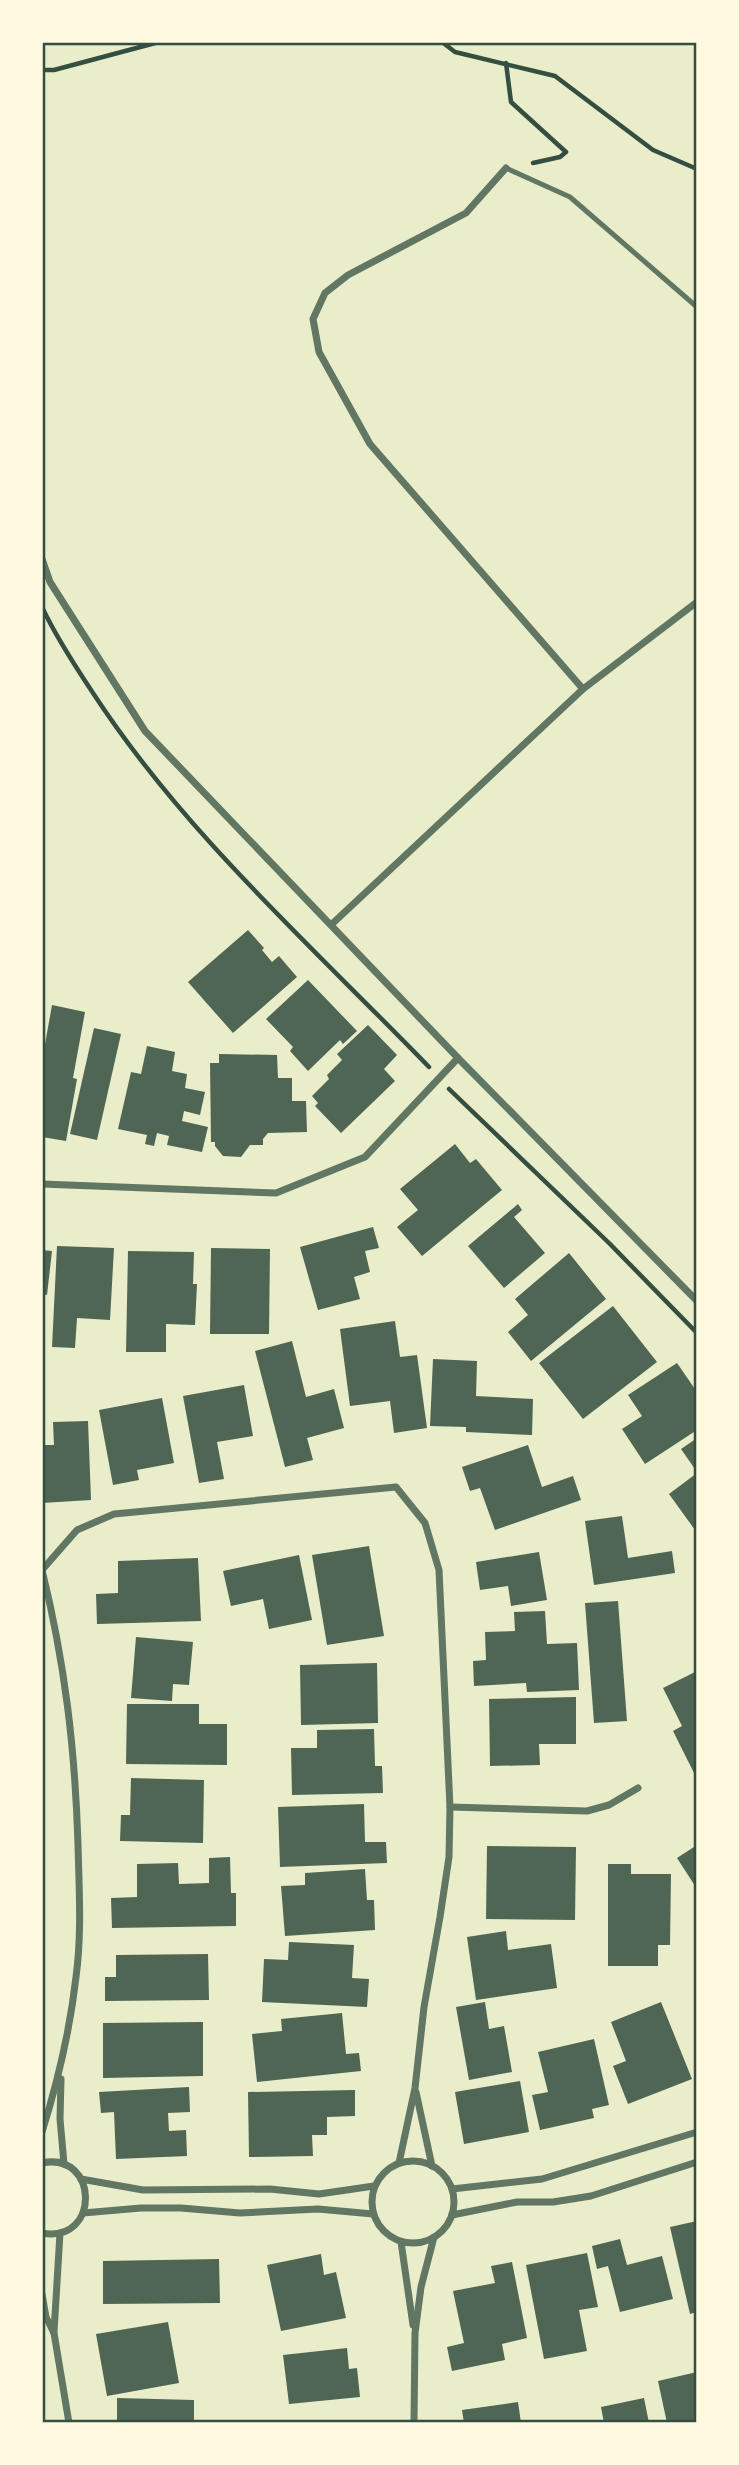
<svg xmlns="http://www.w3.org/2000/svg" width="739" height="2465" viewBox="0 0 739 2465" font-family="'Titillium Web',sans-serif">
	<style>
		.building { fill: #4f6655 }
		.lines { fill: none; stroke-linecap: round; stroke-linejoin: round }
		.path { stroke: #344e41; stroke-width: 4.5 }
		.service { stroke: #617663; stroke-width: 5 }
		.minor { stroke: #617663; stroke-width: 7 }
		.neatline { fill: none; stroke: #344e41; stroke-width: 2.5 }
	</style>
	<rect width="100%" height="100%" fill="#e9edc9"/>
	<!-- building -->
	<g class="building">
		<polygon points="248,930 264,948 262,950 272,962 279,956 297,977 233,1033 188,982"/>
		<polygon points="308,980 357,1031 343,1044 340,1040 308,1071 290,1051 293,1047 266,1019"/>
		<polygon points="52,1005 85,1012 73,1078 77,1079 66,1141 42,1137 42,1061"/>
		<polygon points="368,1025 397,1055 384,1069 395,1081 341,1133 315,1106 318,1103 312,1096 329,1079 327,1075 342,1060 337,1054"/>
		<polygon points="94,1028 121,1034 97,1140 70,1134"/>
		<polygon points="147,1046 175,1052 172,1071 187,1074 185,1088 205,1092 200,1115 184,1111 182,1121 208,1127 202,1152 167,1145 169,1136 157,1133 154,1146 145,1144 147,1135 118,1129 131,1072 141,1074"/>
		<polygon points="219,1054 277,1055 278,1078 292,1078 292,1101 306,1101 307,1132 268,1133 263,1139 263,1145 250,1145 241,1157 223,1156 215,1146 215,1142 211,1142 210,1063 219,1063"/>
		<polygon points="455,1144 470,1163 476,1159 502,1190 422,1256 397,1227 418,1210 400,1189"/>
		<polygon points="518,1204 522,1210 514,1217 545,1253 504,1288 468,1246"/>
		<polygon points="373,1227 379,1248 365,1251 370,1272 354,1277 360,1299 318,1310 300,1247"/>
		<polygon points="57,1246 114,1248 110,1320 77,1318 75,1348 52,1347"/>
		<polygon points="211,1248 270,1249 269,1334 210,1334"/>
		<polygon points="42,1250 52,1251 47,1295 42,1294"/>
		<polygon points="128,1251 194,1252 193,1284 197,1284 195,1325 166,1324 166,1352 126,1352"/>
		<polygon points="569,1253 606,1299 531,1361 508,1332 528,1315 515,1299"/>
		<polygon points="613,1306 657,1362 583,1419 539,1363"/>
		<polygon points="395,1321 400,1357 417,1355 427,1428 394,1433 390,1401 350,1406 340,1329"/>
		<polygon points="292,1341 306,1397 334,1389 344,1428 307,1438 313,1460 285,1467 255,1351"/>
		<polygon points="433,1359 477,1361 476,1396 533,1399 532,1435 466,1432 466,1427 430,1426"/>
		<polygon points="677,1363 697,1392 697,1430 645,1464 622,1429 642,1416 628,1395"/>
		<polygon points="244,1385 253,1436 217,1442 224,1479 199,1483 183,1396"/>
		<polygon points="162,1398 174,1463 137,1470 139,1480 113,1485 99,1410"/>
		<polygon points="88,1421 91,1500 42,1503 42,1445 54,1445 53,1422"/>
		<polygon points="697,1438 697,1472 681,1449"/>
		<polygon points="528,1445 542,1487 573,1476 581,1500 495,1530 480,1488 470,1491 462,1467"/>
		<polygon points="697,1473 697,1529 695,1530 669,1494"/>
		<polygon points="622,1516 628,1558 672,1551 675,1573 594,1585 585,1521"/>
		<polygon points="369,1546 384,1636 327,1645 312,1555"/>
		<polygon points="539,1552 547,1600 511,1606 508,1586 480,1590 476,1562"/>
		<polygon points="299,1555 312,1620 269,1629 263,1599 231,1606 223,1571"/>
		<polygon points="198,1558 201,1621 97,1624 96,1594 118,1593 118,1561"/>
		<polygon points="618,1601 627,1721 594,1723 585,1603"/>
		<polygon points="545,1611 547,1644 577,1643 579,1690 527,1692 526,1683 474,1686 473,1661 486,1660 485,1632 515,1631 514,1612"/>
		<polygon points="136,1637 193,1642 189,1685 173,1684 172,1701 131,1698"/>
		<polygon points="377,1663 378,1723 301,1725 300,1665"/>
		<polygon points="697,1671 697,1779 673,1731 682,1726 663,1688"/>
		<polygon points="576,1697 576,1744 539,1744 540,1765 490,1766 489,1699"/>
		<polygon points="127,1704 199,1704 199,1724 227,1724 227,1765 126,1764"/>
		<polygon points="374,1729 375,1766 382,1766 383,1793 292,1795 291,1748 317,1748 317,1730"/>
		<polygon points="131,1778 204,1780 203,1843 120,1841 121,1815 130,1815"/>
		<polygon points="364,1804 365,1842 386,1842 387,1863 280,1867 278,1807"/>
		<polygon points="697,1845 697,1889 677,1858"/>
		<polygon points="487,1846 576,1847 575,1920 486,1919"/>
		<polygon points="230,1857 231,1893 236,1893 236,1926 112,1928 111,1898 137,1897 137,1864 178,1863 179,1884 209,1883 209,1858"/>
		<polygon points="608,1864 631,1864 631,1874 671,1874 670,1945 658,1945 658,1966 608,1966"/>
		<polygon points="365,1869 367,1900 374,1900 375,1930 285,1936 281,1886 305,1885 305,1873"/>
		<polygon points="506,1931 508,1950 551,1944 557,1988 476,2000 467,1937"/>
		<polygon points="289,1942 354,1945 352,1978 369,1979 367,2007 262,2002 264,1959 288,1960"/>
		<polygon points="208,1954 209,2000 105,2001 105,1977 116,1977 116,1955"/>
		<polygon points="485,2002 489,2029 504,2026 512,2072 469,2080 456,2007"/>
		<polygon points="661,2002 692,2079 628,2104 613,2066 626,2061 611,2022"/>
		<polygon points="342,2013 346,2054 359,2053 361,2071 257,2082 252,2034 282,2031 281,2019"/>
		<polygon points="203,2022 203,2076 103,2078 103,2023"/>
		<polygon points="594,2039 609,2105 592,2109 594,2118 540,2130 532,2095 548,2092 538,2052"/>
		<polygon points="520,2081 529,2132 464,2144 455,2092"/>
		<polygon points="189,2087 190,2112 168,2113 169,2131 186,2130 187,2156 116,2159 114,2112 101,2113 99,2092"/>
		<polygon points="355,2090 355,2116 327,2117 327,2135 312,2135 313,2156 249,2157 248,2092"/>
		<polygon points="697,2221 697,2312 690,2314 670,2227"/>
		<polygon points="620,2239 627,2265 662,2256 673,2299 620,2312 608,2266 597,2269 592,2246"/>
		<polygon points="587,2253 598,2307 579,2310 587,2351 544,2359 526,2265"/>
		<polygon points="321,2254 324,2275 336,2272 346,2318 281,2331 267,2265"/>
		<polygon points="219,2259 220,2303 103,2304 103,2261"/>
		<polygon points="512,2262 527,2338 502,2344 505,2360 452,2371 447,2347 464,2343 453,2291 495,2283 491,2266"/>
		<polygon points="168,2322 179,2383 107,2396 96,2334"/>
		<polygon points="347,2348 349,2369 357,2368 360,2397 289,2404 283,2355"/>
		<polygon points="697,2372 697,2423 667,2423 658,2381"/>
		<polygon points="117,2398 194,2400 194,2423 117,2423"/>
		<polygon points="644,2398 649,2423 604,2423 601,2407"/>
		<polygon points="518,2402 521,2423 464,2423 462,2410"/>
	</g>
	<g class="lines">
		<!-- path -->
		<g class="path">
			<polyline points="442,42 455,52 555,76 653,150 697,169"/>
			<polyline points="506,63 511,102 566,152 560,157 533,163"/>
			<polyline points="42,70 54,70 159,42"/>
			<path d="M42 607C56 637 75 666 93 693 185 834 313 947 429 1067"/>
			<polyline points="449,1089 609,1243 697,1333"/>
		</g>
		<!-- service -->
		<polyline class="service" points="506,168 570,197 697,307"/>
		<!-- minor -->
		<g class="minor">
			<polyline points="506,168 466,213 348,275 325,293 313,319 319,352 370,444 583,689"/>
			<polyline points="42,559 50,582 145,731 458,1058 697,1301"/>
			<polyline points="332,924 583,689 697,602"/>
			<polyline points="42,1184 276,1193 365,1157 458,1058"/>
			<polyline points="42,1570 77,1530 114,1514 396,1487 425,1523 439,1570 450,1807 449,1857 440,1917 424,2007 415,2088 399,2163"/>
			<path d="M42 1570C65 1663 75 1749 78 1844 79 1888 82 1933 76 1977 70 2030 58 2081 42 2132"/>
			<polyline points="450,1807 587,1811 609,1805 638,1788"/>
			<polyline points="61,2079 60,2119 64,2164"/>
			<polyline points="416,2092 432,2166"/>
			<circle cx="413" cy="2202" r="41"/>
			<path d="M42 2163C99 2151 101 2244 42 2233"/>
			<polyline points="81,2179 143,2190 270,2189 319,2194 374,2186"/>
			<polyline points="452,2189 542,2179 697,2132"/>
			<polyline points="83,2213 141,2208 181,2208 240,2213 318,2209 373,2214"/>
			<polyline points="452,2215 517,2202 553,2202 591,2196 697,2162"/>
			<polyline points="401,2242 413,2325"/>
			<polyline points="42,2294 46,2317 54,2333 69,2423"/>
			<polyline points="54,2332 60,2233"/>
			<polyline points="414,2423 415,2333 421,2287 434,2237"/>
		</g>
	</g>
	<!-- border -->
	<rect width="739" height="2465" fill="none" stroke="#fefae0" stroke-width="88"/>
	<rect x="44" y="44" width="651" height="2377" class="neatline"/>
</svg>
